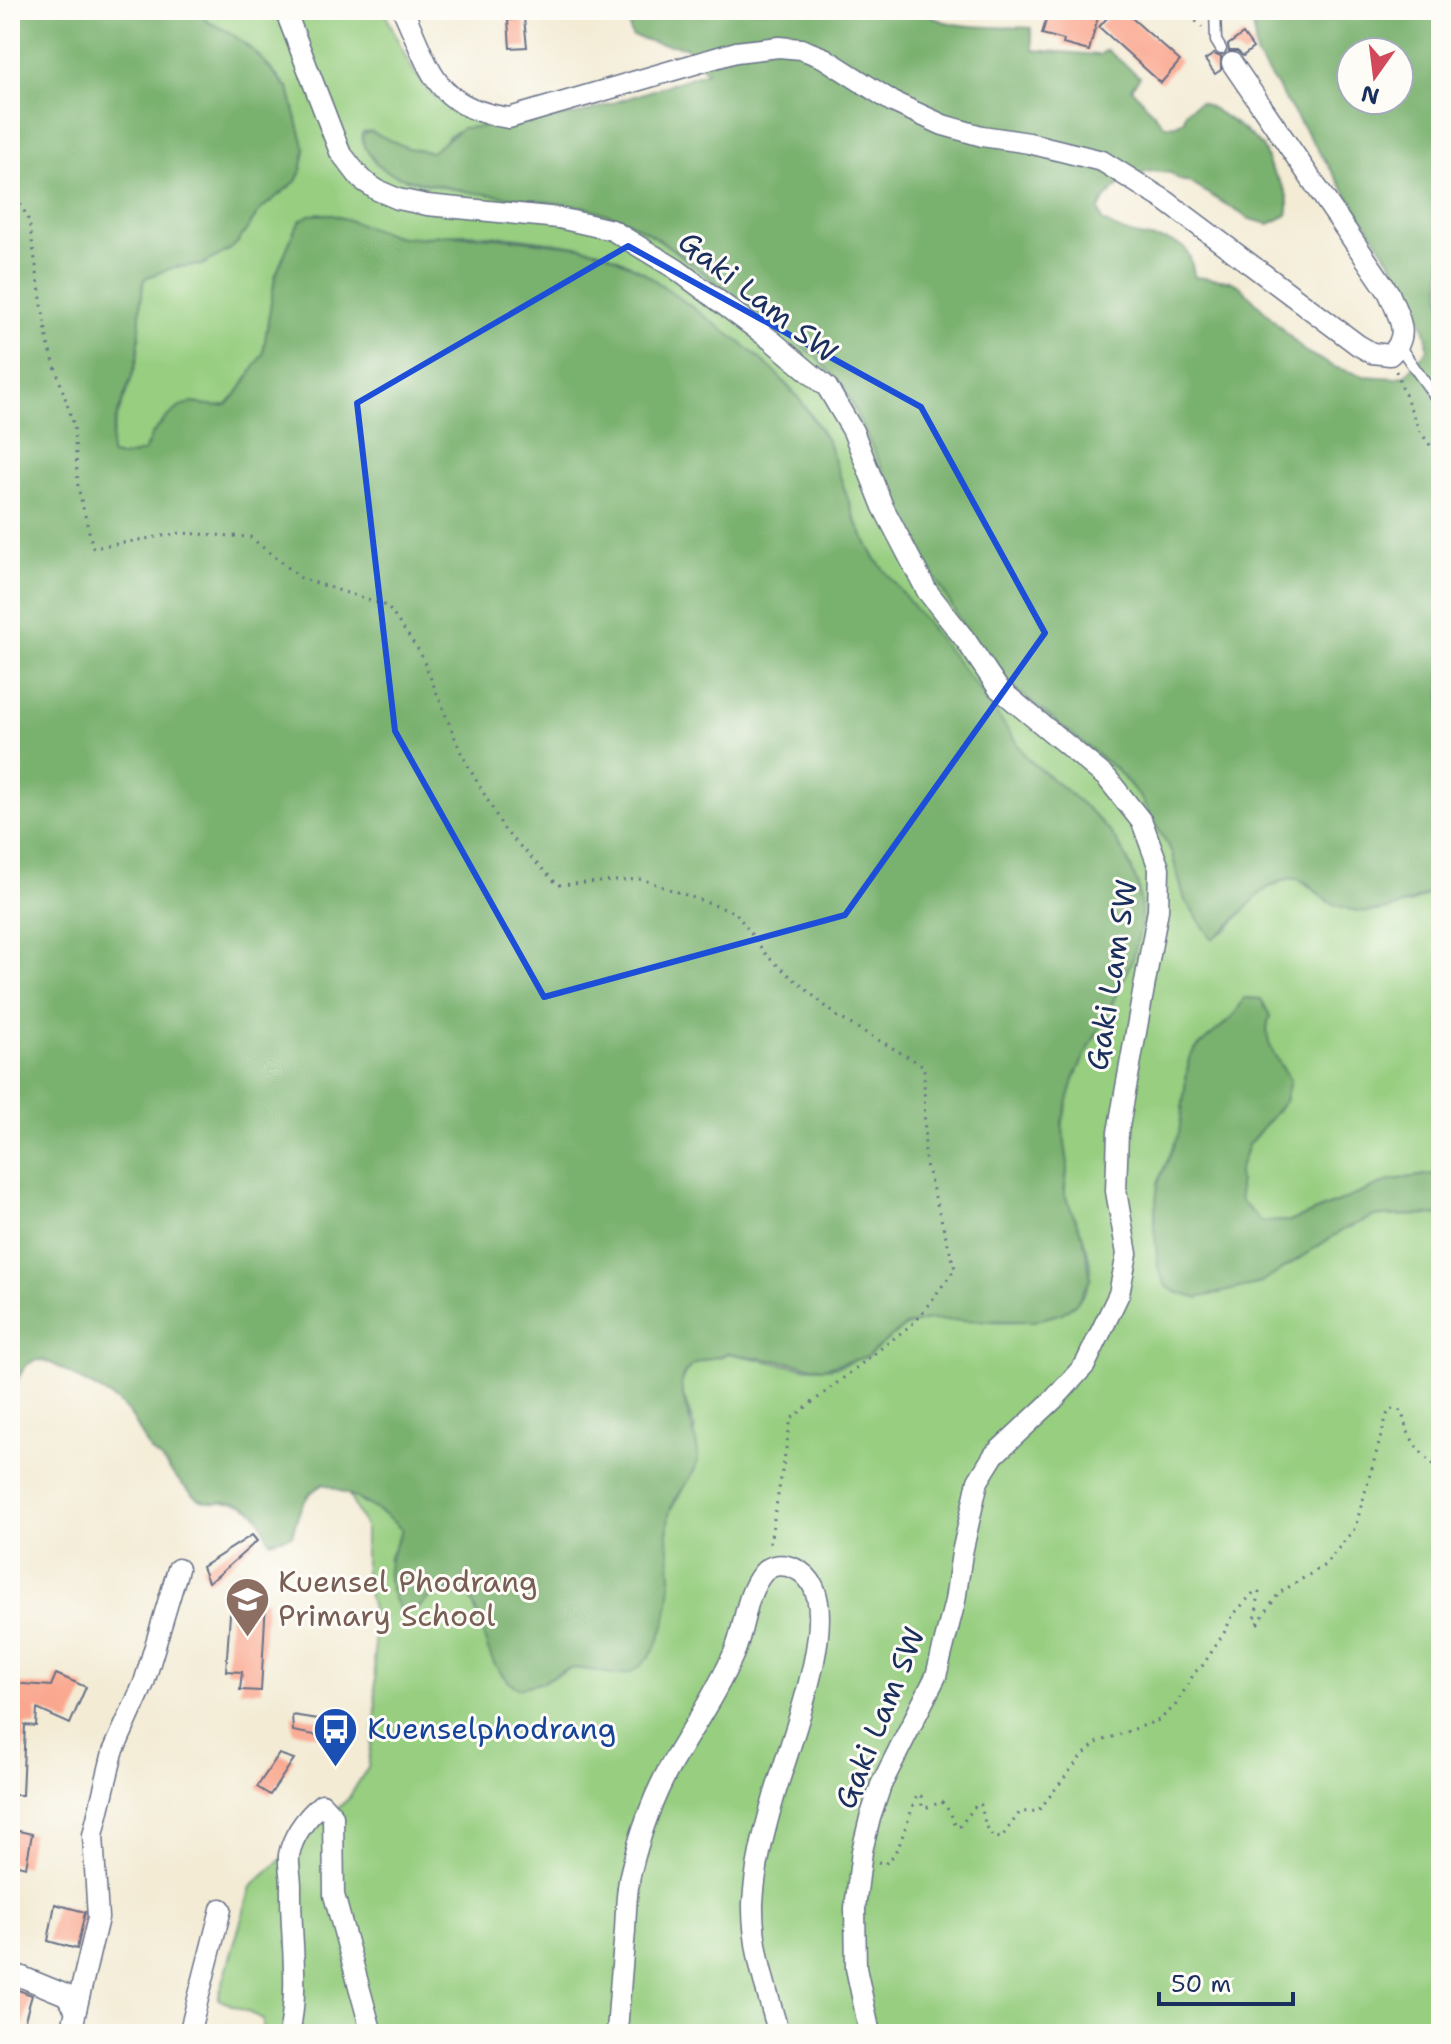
<svg xmlns="http://www.w3.org/2000/svg" width="1451" height="2044" viewBox="0 0 1451 2044" font-family="'Shantell Sans',sans-serif">
	<style>
		.green { fill: #97ce80; stroke: #597e6f; stroke-width: 2 }
		.forest { fill: #79b16e; stroke: #4a7066; stroke-width: 2; fill-rule: evenodd }
		.building { fill: #faa78f }
		.lines { fill: none; stroke-linecap: round; stroke-linejoin: round }
		.service-casing { stroke: #677187; stroke-width: 13 }
		.minor-casing { stroke: #677187; stroke-width: 23 }
		.path { stroke: #677187; stroke-width: 3; stroke-dasharray: 2 6; stroke-linecap: butt }
		.service { stroke: #fff; stroke-width: 10 }
		.minor { stroke: #fff; stroke-width: 20 }
		.marked { fill: none; stroke: #1d4ed8; stroke-width: 6; stroke-linejoin: round }
		.labels { text-anchor: middle; stroke-width: 6; stroke-linejoin: round; paint-order: stroke }
		.street-label { font-size: 30px; fill: #1b2f5e; stroke: #fdfcf7 }
		.education-label { font-size: 30px; fill: #785e54; stroke: #fdfcf7; text-anchor: start }
		.transit-label { font-size: 30px; fill: #164399; stroke: #fdfcf7; text-anchor: start }
	</style>
	<rect width="100%" height="100%" fill="#fdfcf7"/>
	<filter id="ink" filterUnits="userSpaceOnUse"><feTurbulence type="fractalNoise" baseFrequency=".0125" numOctaves="2"/><feDisplacementMap in="SourceGraphic" scale="16" xChannelSelector="R" yChannelSelector="G"/><feConvolveMatrix kernelMatrix="1 2 1 2 8 2 1 2 1" color-interpolation-filters="sRGB"/></filter>
	<filter id="wash" filterUnits="userSpaceOnUse"><feTurbulence type="fractalNoise" baseFrequency=".006" numOctaves="4" result="noise"/><feDisplacementMap in="SourceGraphic" scale="32" xChannelSelector="R" yChannelSelector="G"/><feGaussianBlur stdDeviation="1.8" result="paint"/><feColorMatrix in="noise" values="0 0 0 0 0 0 0 0 0 0 0 0 0 0 0 0 0 1.4 0 .05"/><feComposite in="paint" operator="in"/></filter>
	<g filter="url(#wash)">
		<rect width="100%" height="100%" fill="#f3ebd4"/>
		<!-- green -->
		<path class="green" d="M192 10H384C412 71 420 101 488 127 475 127 462 127 450 135 443 140 440 150 432 152 409 158 386 133 364 131L362 134C363 148 373 161 384 169 400 180 423 183 442 187 499 198 575 196 627 221 657 235 681 257 707 276 753 310 810 341 844 387L985 656 1014 688 1117 770 1141 798 1171 851 1185 900 1212 938 1227 930 1262 890 1290 878 1301 880 1327 901 1357 911 1410 904 1441 888V1173L1392 1180 1292 1221 1261 1222 1240 1200 1238 1173 1248 1145 1285 1101 1290 1080C1278 1060 1260 1040 1270 1016L1261 999 1244 998C1232 1027 1203 1036 1189 1058L1179 1134 1158 1183 1154 1224 1197 1297 1261 1283 1343 1230 1374 1216 1441 1215V2034H263V2019L218 1999 251 1887 348 1799 368 1767 376 1715 373 1613 365 1580V1527L348 1493 388 1517 403 1530 388 1559 418 1608C438 1590 443 1588 468 1593 486 1625 483 1667 518 1688L546 1680 571 1668 626 1674 636 1669 671 1580 667 1532 669 1513 685 1485 695 1429 680 1386 683 1377 691 1366 708 1357H720L728 1353C759 1359 793 1369 824 1368 869 1367 890 1324 929 1320 975 1315 1070 1341 1089 1282 1097 1257 1074 1222 1066 1199 1063 1189 1067 1180 1067 1170 1068 1154 1061 1138 1063 1122 1064 1107 1071 1088 1076 1075 1100 1012 1155 955 1137 884 1123 827 1065 801 1029 760 1004 731 984 696 960 666 926 624 885 582 861 533 844 497 838 457 817 424 788 376 741 343 697 311 660 284 625 254 578 246 534 240 485 231 441 235 428 236 417 239 403 237 375 234 349 216 318 213L295 229 275 277 263 354 240 390 227 405 216 406 192 403 152 434 144 452 122 457 111 455C109 420 133 388 138 353 141 328 138 303 145 278L174 267 202 265 238 242 261 209 296 181 301 171 305 150 289 89 257 54 231 33 210 23Z"/>
		<!-- forest -->
		<g class="forest">
			<path d="M10 10H192L210 23 231 33 257 54 289 90 305 150 301 171 296 181 261 209 238 242 231 249 202 265 174 267 145 278C138 303 141 328 138 353 133 387 108 420 111 455L122 457 144 452 152 434 167 417 183 405 192 403 216 406 227 405 240 390 263 354 275 277 295 229 301 220 309 215 330 214 398 237 421 238 441 235 496 237 582 247 604 252 643 272 740 342 773 370 800 400 828 442 856 522 874 557 984 696 1028 759 1088 809 1111 833 1125 855 1138 885 1142 921 1133 958 1109 1010 1076 1073 1062 1122 1068 1164 1064 1193 1083 1237 1091 1278 1077 1302 1062 1313 1034 1321 927 1320 905 1326 866 1357 823 1368 728 1353C711 1361 691 1358 682 1378 677 1390 698 1436 698 1456 698 1477 673 1494 669 1515 665 1538 672 1561 671 1583 669 1614 662 1652 635 1670 615 1683 589 1664 569 1669 560 1670 554 1676 547 1680 539 1684 527 1686 518 1688 482 1667 486 1625 468 1593L448 1589 429 1598 418 1608 400 1611C380 1576 387 1564 402 1530 380 1508 352 1495 324 1484 303 1493 298 1514 292 1535L270 1541C264 1532 263 1521 256 1514 237 1494 220 1506 204 1501 198 1499 189 1491 184 1486 176 1479 171 1471 164 1463 161 1458 155 1456 151 1451 141 1437 138 1422 125 1409 112 1396 96 1388 79 1379 38 1354 27 1348 10 1400Z"/>
			<path d="M638 10H923C940 31 1004 26 1031 28L1033 50 1099 55 1107 50 1140 77 1131 88 1165 126 1176 125 1184 120 1186 111 1200 102C1214 108 1252 134 1262 147 1267 153 1267 163 1272 170 1282 185 1292 195 1287 215L1269 224 1250 219 1189 182 1180 180 1171 173 1150 171 1123 180 1103 201 1099 210 1102 221C1114 228 1125 233 1139 236 1154 240 1169 238 1183 247 1191 253 1192 268 1195 277L1230 281 1240 286 1304 351 1334 367 1364 376 1395 378 1406 375 1428 349C1426 321 1414 301 1401 277L1256 55 1252 10H1441V888C1414 899 1391 915 1359 911 1350 910 1338 906 1330 902 1316 895 1307 875 1288 879 1255 886 1240 922 1212 939L1185 900 1171 851 1141 798 1117 770 1014 688 985 656 965 629 924 558 844 387 817 358 662 241 627 221 586 207 470 192 403 178 386 171 376 163 364 146 362 134 370 131 408 148 431 152 462 128 516 125 583 113 707 72 686 47 657 43 632 36C628 26 630 17 638 10ZM1351 52H1399V100H1351Z"/>
			<path d="M1244 998 1261 999 1270 1016C1260 1040 1278 1060 1290 1080L1285 1101 1248 1145 1238 1173 1240 1200 1261 1222 1292 1221 1392 1180 1441 1173V1215L1374 1216 1343 1230 1261 1283 1197 1298 1176 1292 1166 1286 1158 1267 1154 1224 1158 1183 1179 1133 1189 1058C1203 1035 1233 1026 1244 998Z"/>
		</g>
		<g id="blocks">
			<!-- building -->
			<g class="building">
				<polygon points="1049,10 1071,10 1098,17 1089,51 1063,44 1064,40 1042,34"/>
				<polygon points="1114,10 1123,10 1180,61 1161,83 1099,27"/>
				<polygon points="524,18 527,47 510,48 508,20"/>
				<polygon points="1243,34 1253,48 1243,56 1237,51 1229,51 1228,45"/>
				<polygon points="1214,54 1221,57 1221,70 1215,74 1205,60"/>
				<polygon points="252,1535 257,1541 215,1578 208,1582 202,1567"/>
				<polygon points="238,1598 266,1600 261,1691 240,1690 242,1672 226,1671 230,1614 237,1614"/>
				<polygon points="56,1674 86,1687 70,1724 37,1709 36,1726 25,1725 22,1795 10,1795 10,1683 51,1686"/>
				<polygon points="292,1715 344,1723 341,1740 293,1731"/>
				<polygon points="279,1754 294,1759 270,1795 257,1787"/>
				<polygon points="10,1829 32,1834 26,1867 10,1863"/>
				<polygon points="55,1904 85,1912 77,1949 48,1941"/>
				<polygon points="10,1987 32,1995 22,2030 10,2027"/>
			</g>
		</g>
	</g>
	<g filter="url(#ink)">
		<use href="#blocks" fill-opacity="0" stroke="#677187" stroke-width="2"/>
		<g class="lines">
			<defs>
				<g id="service">
					<polyline points="1215,10 1216,41 1221,49"/>
					<polyline points="1399,346 1441,405"/>
				</g>
				<g id="minor">
					<polyline points="285,10 340,152 361,179 377,190 398,199 427,205 559,218 612,230 676,269 771,340 827,387 853,431 883,507 927,591 967,642 998,688 1107,778 1142,822 1159,868 1158,910 1118,1132 1116,1191 1127,1254 1119,1294 1085,1365 1054,1399 994,1455 978,1481 962,1553 955,1601 936,1676 881,1785 870,1818 862,1851 855,1908 856,1968 870,2034"/>
					<path d="M403 10C431 71 434 107 509 118L736 52 779 47 801 49 824 58 893 102 943 125 982 136 1029 143 1102 161 1166 201 1358 345 1372 353 1390 355C1412 335 1398 316 1389 293L1232 63"/>
					<polyline points="10,1972 66,1995 76,2010 71,2034"/>
					<polyline points="76,2010 98,1918 93,1835 113,1752 144,1683 178,1569"/>
					<polyline points="189,2034 221,1909"/>
					<path d="M289 2034C300 1985 290 1936 291 1886 291 1876 288 1865 289 1855 293 1835 306 1818 322 1804L333 1816 334 1895 372 2034"/>
					<path d="M617 2034C619 2000 622 1965 625 1931 626 1911 626 1890 631 1871 640 1834 653 1796 672 1763 693 1727 717 1692 734 1653 745 1628 745 1594 763 1573 776 1558 800 1567 810 1581 840 1621 787 1750 774 1797 764 1832 755 1867 753 1903 752 1948 767 1992 779 2034"/>
				</g>
			</defs>
			<!-- service casing -->
			<use href="#service" class="service-casing"/>
			<!-- minor casing -->
			<use href="#minor" class="minor-casing"/>
			<!-- path -->
			<g class="path">
				<polyline points="1184,10 1202,27"/>
				<polyline points="10,182 29,221 48,344 74,426 78,487 93,548 180,533 250,537 301,578 387,606 420,652 462,755 505,831 558,885 641,879 736,913 767,956 838,1017 924,1066 925,1161 955,1269 916,1321 791,1419 769,1548"/>
				<polyline points="1396,371 1419,430 1441,460"/>
				<path d="M878 1862 885 1864 893 1856 900 1843 917 1795 921 1796 922 1806 925 1808 942 1802 950 1812 956 1827 960 1826 977 1804 981 1805 985 1823 992 1836 1001 1838 1020 1812 1038 1811 1080 1758 1096 1743 1159 1720 1175 1706 1195 1672 1203 1665 1224 1633 1233 1615 1255 1591 1259 1593 1255 1620 1258 1623 1279 1593 1325 1565 1355 1528 1387 1415 1390 1409H1398C1405 1416 1404 1424 1409 1434 1416 1448 1428 1461 1441 1470"/>
			</g>
			<!-- service -->
			<use href="#service" class="service"/>
			<!-- minor -->
			<use href="#minor" class="minor"/>
		</g>
	</g>
	<!-- marked area -->
	<path class="marked" d="M628 246 921 407 1045 633 845 915 544 997 395 731 357 403Z"/>
	<!-- icons -->
	<defs>
		<symbol id="school-pin" viewBox="-11 -11 22 30"><path d="M0 17L-7.5 6A9.5 9.5 0 1 1 7.5 6Z" fill="#8d6e63" stroke="#fdfcf7"/><path d="M0-5L7-2L0 1L-7-2ZM-4 1L0 2.5L4 1V4Q0 6-4 4Z" fill="#fff"/></symbol>
		<symbol id="bus-pin" viewBox="-11 -11 22 30"><path d="M0 17L-7.5 6A9.5 9.5 0 1 1 7.5 6Z" fill="#1a4fb4" stroke="#fdfcf7"/><path d="M-5-6H5V4H4V6H2V4H-2V6H-4V4H-5ZM-3.5-4V0h7V-4ZM-3.5 1.2v1.5H-2V1.2ZM2 1.2v1.5H3.5V1.2Z" fill="#fff"/></symbol>
	</defs>
	<g fill-rule="evenodd">
		<use href="#school-pin" x="222" y="1574" width="51" height="69"/>
		<use href="#bus-pin" x="310" y="1704" width="51" height="69"/>
	</g>
	<g class="labels">
		<!-- street labels -->
		<g class="street-label">
			<text transform="translate(758 297) rotate(38)" y="10">Gaki Lam SW</text>
			<text transform="translate(1112 975) rotate(-81)" y="10">Gaki Lam SW</text>
			<text transform="translate(880 1718) rotate(-68)" y="10">Gaki Lam SW</text>
		</g>
		<!-- education labels -->
		<g class="education-label">
			<text x="278" y="1592">Kuensel Phodrang<tspan x="278" dy="34">Primary School</tspan></text>
		</g>
		<!-- transit labels -->
		<g class="transit-label">
			<text x="367" y="1739">Kuenselphodrang</text>
		</g>
	</g>
	<!-- margin -->
	<rect width="1451" height="2044" fill="none" stroke="#fdfcf7" stroke-width="40"/>
	<!-- north arrow -->
	<g transform="translate(1375 76) rotate(194)"><circle r="38" fill="#fdfcf7" stroke="#a3aaba" stroke-width="2"/>
	<path d="M0-6L14 30L0 20L-14 30Z" fill="#d1495b"/>
	<text y="-12" font-size="22" font-weight="bold" text-anchor="middle" fill="#1b2f5e">N</text>
	</g>
	<!-- scale -->
	<path d="M1159 1992v12h134v-12" fill="none" stroke="#1b2f5e" stroke-width="4"/>
	<text x="1171" y="1992" font-size="24" fill="#1b2f5e" stroke="#fdfcf7" stroke-width="6" paint-order="stroke">50 m</text>
</svg>
